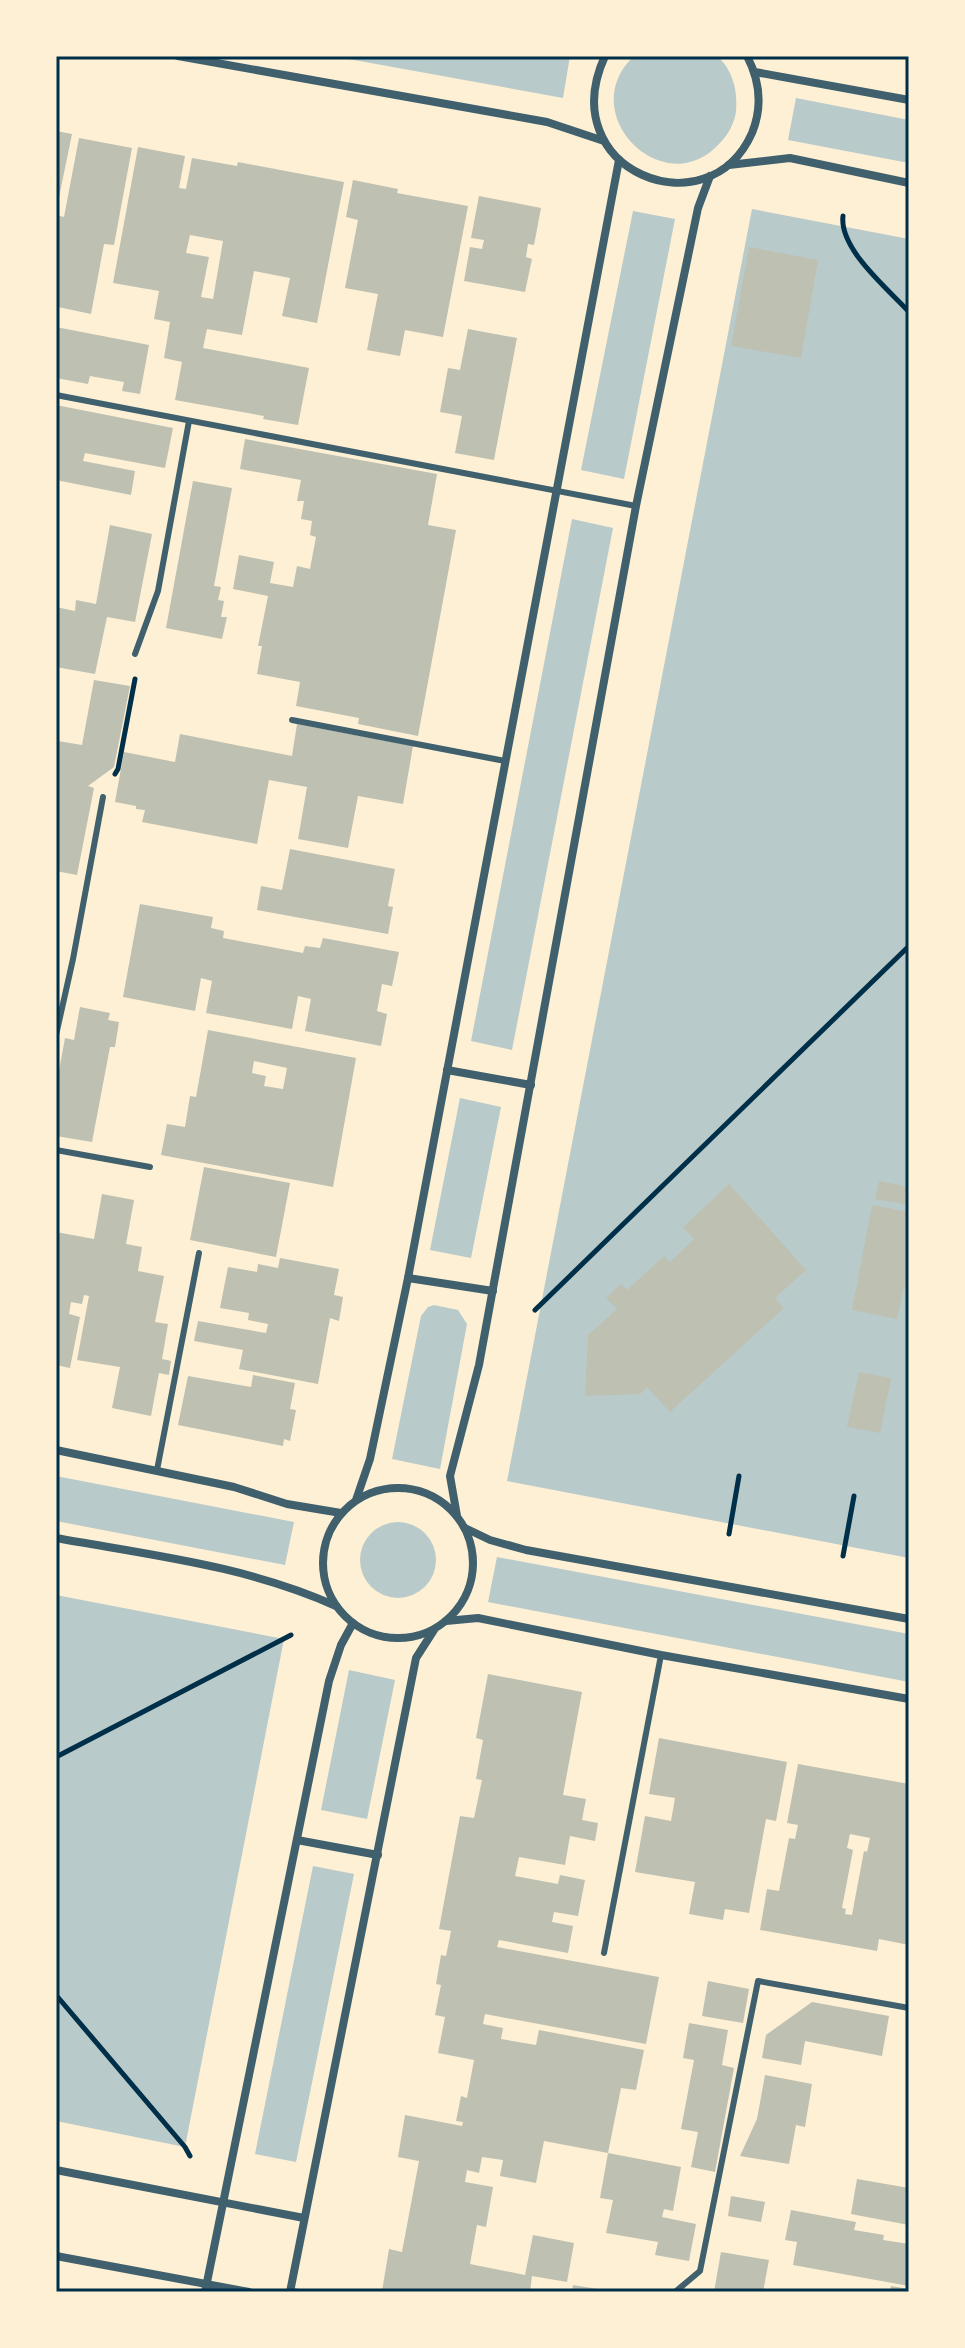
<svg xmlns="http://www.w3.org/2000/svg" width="965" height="2348" viewBox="0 0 965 2348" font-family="Karla,sans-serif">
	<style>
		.green { fill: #b9caca }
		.building { fill: #bec0b2; fill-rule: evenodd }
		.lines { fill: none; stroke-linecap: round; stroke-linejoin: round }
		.path { stroke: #003049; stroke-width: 5 }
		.service { stroke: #3f606c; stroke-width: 6 }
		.minor { stroke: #3f606c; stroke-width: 8 }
		.neatline { fill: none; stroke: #003049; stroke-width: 3 }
	</style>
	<rect width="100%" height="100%" fill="#fdf0d5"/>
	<!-- green -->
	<g class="green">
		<polygon points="332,56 570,56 563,98"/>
		<path d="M634 56H717C733 70 738 91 736 112 734 124 728 135 719 144 664 204 573 113 634 56Z"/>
		<polygon points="796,98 909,120 909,163 788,140"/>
		<polygon points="752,209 909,239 909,1558 507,1481"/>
		<polygon points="633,211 675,219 624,479 581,470"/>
		<polygon points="572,519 613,528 512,1050 471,1041"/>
		<polygon points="460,1098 501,1107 471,1258 430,1250"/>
		<polygon points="434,1305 458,1310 467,1324 440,1469 392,1459 421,1316 428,1307"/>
		<polygon points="56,1476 294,1522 285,1565 56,1521"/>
		<circle cx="398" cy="1560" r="38"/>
		<polygon points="497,1557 909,1634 909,1682 488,1602"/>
		<polygon points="56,1595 284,1639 185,2147 56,2121"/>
		<polygon points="349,1670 395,1680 367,1819 321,1810"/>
		<polygon points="313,1866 354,1874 296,2162 255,2154"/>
	</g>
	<!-- building -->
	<g class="building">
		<polygon points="56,131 72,134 57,207 56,207"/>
		<polygon points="79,138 132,148 114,245 104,244 91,314 58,307 59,299 56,298 56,215 64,217"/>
		<path d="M138 147 185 156 179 188 186 189 192 158 237 166 238 162 344 182 317 323 282 316 290 278 254 271 242 335 207 329 203 348 309 368 298 425 263 419 264 416 175 400 182 362 164 358 170 322 154 319 159 291 113 283ZM190 235 223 241 213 299 201 297 209 257 186 253Z"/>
		<polygon points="353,180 398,189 397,193 468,206 443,337 405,330 400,356 367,350 378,294 345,288 358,220 346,217"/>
		<polygon points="479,196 541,208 534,245 528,244 526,257 532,259 525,292 464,281 470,247 482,249 484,240 471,238"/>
		<polygon points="749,247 818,260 801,358 731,346"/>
		<polygon points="56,327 149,345 140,394 122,391 124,382 90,376 88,384 56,378"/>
		<polygon points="468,329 517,338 494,460 455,453 462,416 440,412 448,368 460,370"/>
		<polygon points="56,405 173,428 165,468 85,453 83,461 135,471 131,495 56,480"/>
		<polygon points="245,439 437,474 428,525 456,530 418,736 358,724 359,718 296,706 300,682 257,674 262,646 258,646 268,596 233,589 239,555 274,562 270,583 293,587 297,566 310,569 316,537 310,535 312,521 301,519 304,501 297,501 301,480 240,469"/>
		<polygon points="193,481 232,488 214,586 221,587 218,600 224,601 221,617 227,617 222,639 166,628"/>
		<polygon points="110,525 152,534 135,622 107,617 95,674 56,667 56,607 75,611 76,600 96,604"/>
		<polygon points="94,680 130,686 114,767 88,786 94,788 77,875 56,871 56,754 58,741 82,745"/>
		<polygon points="297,724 413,746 403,804 358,796 348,848 298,839 307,787 269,780 257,844 142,822 145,810 136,809 136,806 115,802 124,752 175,762 180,734 292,756"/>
		<polygon points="290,849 395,869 388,906 393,907 388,934 257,910 261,886 282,890"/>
		<polygon points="140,904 213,917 211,928 224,931 223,938 303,953 305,946 320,948 323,938 399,952 392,986 382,984 377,1011 387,1014 381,1046 305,1031 311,999 298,996 292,1029 206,1013 212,981 201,978 195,1011 123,997"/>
		<polygon points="80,1007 110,1013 108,1020 119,1022 115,1047 110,1047 92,1142 56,1136 56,1087 65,1038 74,1040"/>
		<path d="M208 1030 356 1058 333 1187 161 1155 167 1124 185 1127 190 1096 196 1097ZM254 1061 287 1068 283 1089 264 1086 266 1076 252 1073Z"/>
		<polygon points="204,1167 290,1183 276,1257 190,1240"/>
		<polygon points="879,1181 909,1187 909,1205 875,1199"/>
		<polygon points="729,1184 806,1270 775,1298 784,1308 670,1412 647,1387 640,1394 585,1396 588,1335 617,1309 606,1298 621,1284 627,1290 664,1256 670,1262 694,1239 683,1227"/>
		<polygon points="102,1194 134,1200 126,1244 142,1247 138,1271 164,1276 155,1322 168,1324 162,1359 171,1361 169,1375 159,1373 151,1416 112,1408 120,1367 77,1360 89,1296 84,1295 82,1304 71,1302 69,1314 80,1317 70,1368 56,1365 56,1232 94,1239"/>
		<polygon points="872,1205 909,1212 909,1288 904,1287 897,1319 852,1310"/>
		<polygon points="280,1258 339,1269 334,1295 343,1297 339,1321 330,1318 318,1384 239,1369 243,1350 194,1341 198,1321 266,1333 268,1324 248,1320 249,1313 220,1308 228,1267 257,1272 258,1264 278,1268"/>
		<polygon points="859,1372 891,1378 880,1433 847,1427"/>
		<polygon points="253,1375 295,1383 290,1409 296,1410 290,1441 284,1439 283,1446 178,1425 188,1376 251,1387"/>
		<polygon points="488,1674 582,1692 563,1795 586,1799 582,1820 598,1823 595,1841 570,1836 565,1865 519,1857 515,1876 558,1884 560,1875 585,1880 578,1916 554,1912 552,1922 573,1926 568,1953 499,1940 497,1947 659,1977 646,2044 485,2014 483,2024 503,2028 501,2039 536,2045 539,2030 644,2050 636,2090 621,2088 608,2153 544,2141 536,2183 500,2176 503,2160 482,2157 479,2173 467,2170 465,2182 493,2187 486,2227 477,2225 470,2264 525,2275 533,2235 574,2243 567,2282 532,2276 530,2292 388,2292 382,2291 389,2249 402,2252 419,2161 398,2157 405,2115 462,2126 463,2122 456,2121 461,2096 467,2098 474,2060 438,2053 445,2017 435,2015 441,1985 436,1984 441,1955 446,1956 451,1931 439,1929 460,1816 474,1818 482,1780 476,1779 483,1740 476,1738"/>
		<polygon points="659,1738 787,1762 776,1821 766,1819 749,1913 725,1909 723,1920 689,1914 695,1882 635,1872 645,1816 671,1821 675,1798 649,1794"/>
		<path d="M798 1764 909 1784V1945L879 1939 877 1951 760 1930 767 1889 779 1891 789 1838 795 1839 798 1825 787 1823ZM850 1834 870 1838 867 1852 864 1851 852 1915 845 1914 846 1909 842 1908 853 1850 847 1848Z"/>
		<polygon points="708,1981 749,1989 743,2023 702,2016"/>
		<polygon points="812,2002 889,2016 882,2056 805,2041 801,2065 762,2058 766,2035"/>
		<polygon points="689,2023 728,2030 722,2065 734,2068 715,2172 691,2167 698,2132 681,2129 694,2060 683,2058"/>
		<polygon points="765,2075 812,2084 805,2127 796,2125 789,2164 740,2156 757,2119"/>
		<polygon points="608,2153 681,2167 673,2211 664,2209 662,2217 696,2224 689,2261 655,2255 658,2242 606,2233 613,2200 600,2198"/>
		<polygon points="857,2179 909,2188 909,2225 851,2214"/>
		<polygon points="731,2196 765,2202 761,2222 728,2216"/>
		<polygon points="791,2210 856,2222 854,2230 884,2235 883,2240 909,2244 909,2286 793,2265 797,2242 785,2240"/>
		<polygon points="721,2252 769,2260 763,2292 714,2292"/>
		<polygon points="573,2285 604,2290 604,2292 572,2292"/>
		<polygon points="891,2286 909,2289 909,2292 890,2292"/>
	</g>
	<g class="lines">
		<!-- path -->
		<g class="path">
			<path d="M843 216C839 249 888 289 909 312"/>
			<polyline points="115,774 118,769 135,679"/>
			<polyline points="535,1310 909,946"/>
			<polyline points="729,1534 739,1476"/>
			<polyline points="843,1556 854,1496"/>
			<polyline points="56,1757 291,1635"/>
			<polyline points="56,1995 185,2147 190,2156"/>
		</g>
		<!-- service -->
		<g class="service">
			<polyline points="56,395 636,506"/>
			<polyline points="135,654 158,591 189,421"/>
			<polyline points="292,720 505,761"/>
			<polyline points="56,1035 73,959 103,797"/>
			<polyline points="56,1150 150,1167"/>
			<polyline points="157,1470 199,1253"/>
			<polyline points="604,1953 661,1655"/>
			<polyline points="290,2291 299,2292"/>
			<polyline points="675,2292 700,2271 758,1981 909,2008"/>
		</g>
		<!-- minor -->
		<g class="minor">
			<polyline points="178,56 547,122 604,141"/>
			<path d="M605 56C552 171 708 232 752 133 763 106 760 81 747 56"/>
			<polyline points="755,72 909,100"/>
			<polyline points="729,165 790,158 909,183"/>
			<polyline points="447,1070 531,1085"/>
			<polyline points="408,1278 493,1291"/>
			<polyline points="56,1450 234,1487 287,1504 341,1513"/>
			<circle cx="398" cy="1563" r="75"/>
			<polyline points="356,1500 370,1459 408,1278 619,160"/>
			<polyline points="457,1516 450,1476 479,1365 636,506 698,208 710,176"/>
			<polyline points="465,1528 490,1540 526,1550 909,1619"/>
			<path d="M56 1538C150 1555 248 1566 336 1606"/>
			<polyline points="446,1621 478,1618 661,1655 909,1699"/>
			<polyline points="297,1840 378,1855"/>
			<polyline points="56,2170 304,2218"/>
			<polyline points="56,2256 249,2292"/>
			<polyline points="205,2292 329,1681 341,1645 353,1623"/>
			<polyline points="290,2292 416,1658 434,1630"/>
		</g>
	</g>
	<!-- border -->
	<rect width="965" height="2348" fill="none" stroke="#fdf0d5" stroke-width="116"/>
	<rect x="58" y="58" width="849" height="2232" class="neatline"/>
</svg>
